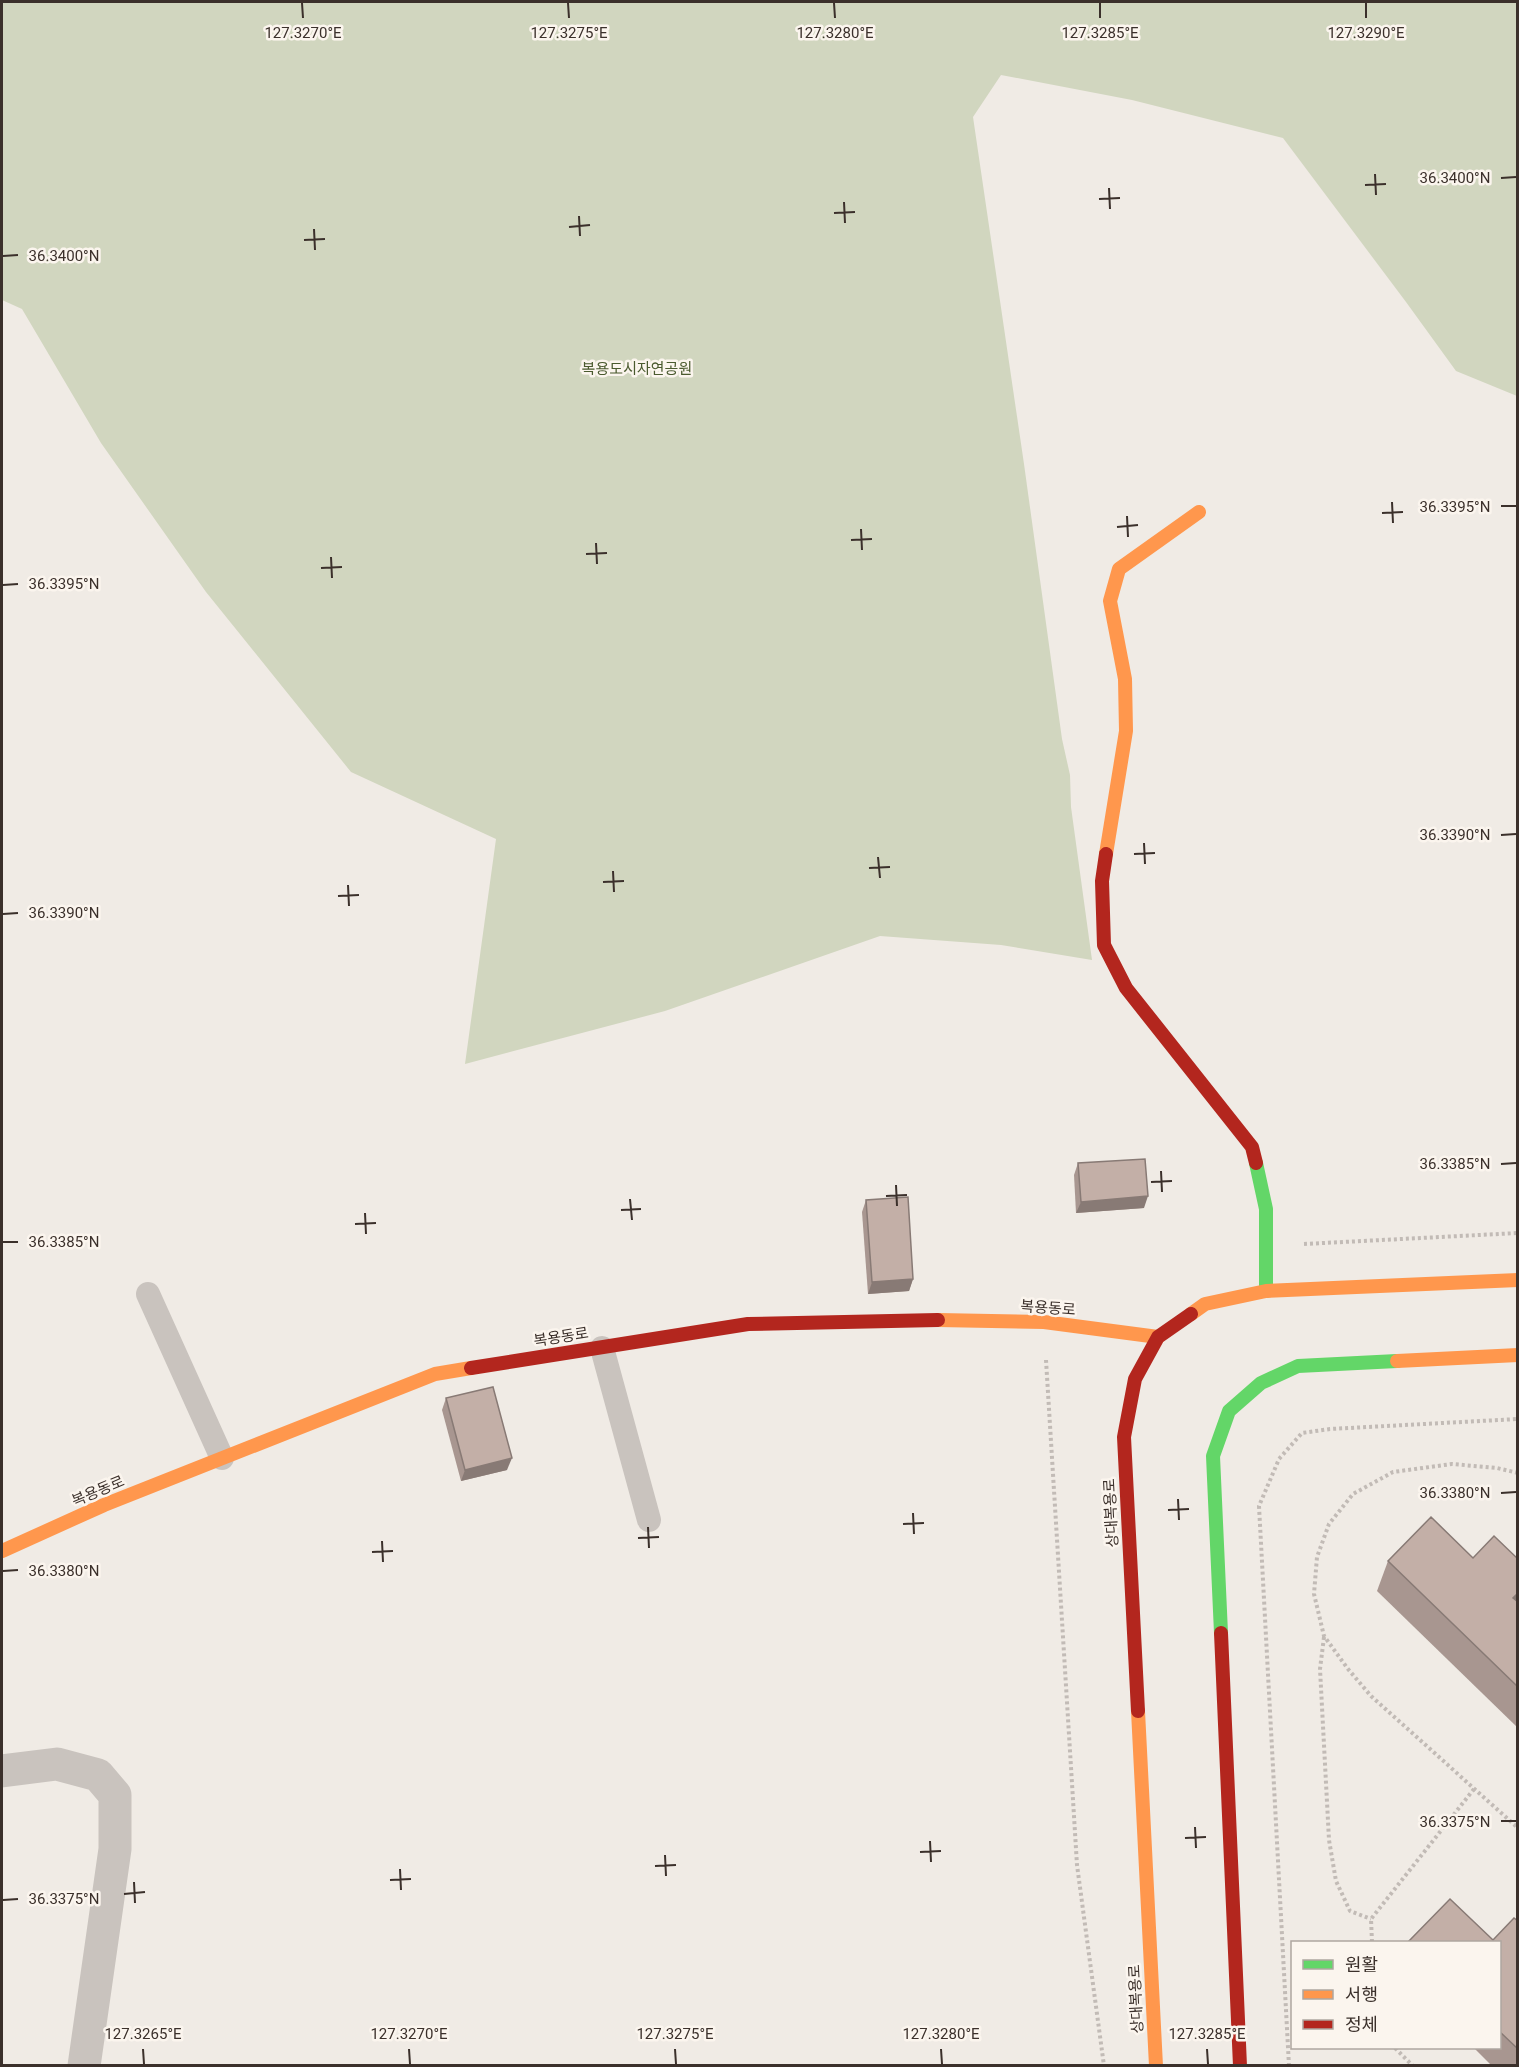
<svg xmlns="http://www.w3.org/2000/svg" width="1519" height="2067" viewBox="0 0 1519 2067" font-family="Roboto,'Noto Sans KR',sans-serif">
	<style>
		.green { fill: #d1d6bf }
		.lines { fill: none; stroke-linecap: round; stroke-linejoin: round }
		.path { stroke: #c2bbb6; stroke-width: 4; stroke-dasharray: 3 3; stroke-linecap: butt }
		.lane { stroke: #c9c3be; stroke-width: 24 }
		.street { stroke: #c9c3be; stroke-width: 33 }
		.fast { stroke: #63d668; stroke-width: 14 }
		.slow { stroke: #ff974d; stroke-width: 14 }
		.jam { stroke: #b3261e; stroke-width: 14 }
		.wall { fill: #a89690 }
		.shaded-wall { fill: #887a75 }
		.building { fill: #c3afa7; stroke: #887a75; stroke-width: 1.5 }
		.ticks { fill: none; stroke: #3b302b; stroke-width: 2 }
		.labels { text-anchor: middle; stroke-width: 5; stroke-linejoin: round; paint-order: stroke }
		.park-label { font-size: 15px; fill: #4a5a2e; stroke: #fbf5ee }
		.street-label { font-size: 15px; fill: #3b302b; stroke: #fbf5ee }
		.ticks-label { font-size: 15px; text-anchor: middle; fill: #3b302b; stroke: #fbf5ee; stroke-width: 5; stroke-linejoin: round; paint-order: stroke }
	</style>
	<rect width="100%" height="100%" fill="#f0ebe5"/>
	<!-- green -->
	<polygon class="green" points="2,2 1517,2 1517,396 1456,371 1406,302 1283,138 1132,100 1001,75 973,117 1024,464 1062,739 1070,775 1071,807 1092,960 1001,945 880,936 665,1011 465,1064 496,839 351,772 206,592 101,443 22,309 2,300"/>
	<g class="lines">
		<!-- path -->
		<g class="path">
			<polyline points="1304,1244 1518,1233"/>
			<polyline points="1046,1360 1077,1865 1104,2066"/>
			<polyline points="1518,1473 1497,1468 1452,1464 1393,1472 1353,1494 1329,1524 1317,1557 1314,1594 1324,1636 1348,1669 1371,1696 1518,1828"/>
			<polyline points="1324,1637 1320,1669 1329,1840 1336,1881 1350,1911 1371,1919"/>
			<polyline points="1372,1942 1371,1919 1474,1789"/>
			<polyline points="1395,2048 1413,2066"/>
			<polyline points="1289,2066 1259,1506 1279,1459 1302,1433 1330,1429 1518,1419"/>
		</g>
		<!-- lane -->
		<g class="lane">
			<polyline points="148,1294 222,1458"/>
			<polyline points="602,1348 649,1520"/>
		</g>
		<!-- street -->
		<polyline class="street" points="2,1771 57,1764 98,1775 115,1795 115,1849 84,2066"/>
		<!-- fast -->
		<g class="fast">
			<polyline points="1256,1163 1266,1209 1266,1291"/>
			<polyline points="1221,1633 1213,1456 1229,1411 1261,1383 1298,1366 1397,1361"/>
		</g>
		<!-- slow -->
		<g class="slow">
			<polyline points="1106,854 1126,731 1125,679 1110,601 1119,569 1199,512"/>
			<polyline points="1191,1314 1205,1304 1266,1291 1518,1280"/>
			<polyline points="938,1320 1044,1322 1158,1337"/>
			<polyline points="1397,1361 1518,1355"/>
			<polyline points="2,1551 104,1505 435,1374 471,1368"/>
			<polyline points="1138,1711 1156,2066"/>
		</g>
		<!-- jam -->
		<g class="jam">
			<polyline points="1106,854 1102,881 1104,945 1126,988 1252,1147 1256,1163"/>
			<polyline points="471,1368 748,1324 938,1320"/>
			<polyline points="1221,1633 1240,2066"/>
			<polyline points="1138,1711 1124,1437 1135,1379 1158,1337 1191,1314"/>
		</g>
	</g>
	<!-- wall -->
	<g class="wall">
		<polygon points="1078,1163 1144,1208 1076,1213 1074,1175"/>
		<polygon points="866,1200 913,1279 909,1291 868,1294 862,1212"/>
		<polygon points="446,1398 507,1470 461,1481 442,1410"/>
		<polygon points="1473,1558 1518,1559 1518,1728 1377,1591 1388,1561"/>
		<polygon points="1518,1921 1518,2066 1492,2066 1474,2048 1500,2048 1500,1942 1493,1940"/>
	</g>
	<!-- shaded-wall -->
	<g class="shaded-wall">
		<polygon points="1148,1196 1144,1208 1076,1213 1081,1202"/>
		<polygon points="913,1279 909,1291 868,1294 872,1282"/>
		<polygon points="512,1458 507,1470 461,1481 465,1470"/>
		<polygon points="1518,1593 1518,1612 1513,1598"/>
	</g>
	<!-- building -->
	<g class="building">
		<polygon points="1145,1159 1148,1196 1081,1202 1078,1163"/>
		<polygon points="908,1197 913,1279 872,1282 866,1200"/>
		<polygon points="493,1387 512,1458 465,1470 446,1398"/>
		<polygon points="1431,1517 1473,1558 1494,1536 1518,1559 1518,1593 1513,1598 1518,1602 1518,1687 1388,1561"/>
		<polygon points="1450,1899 1493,1940 1514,1918 1518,1921 1518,2049 1500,2032 1500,1942 1408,1942"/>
	</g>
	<!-- ticks -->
	<path class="ticks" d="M302 3 303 18M568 3 569 18M834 3 835 18M1100 3V18M1366 3V18M1375 174 1376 195M1501 178 1516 177M1365 185 1386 184M1109 188 1110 209M1099 199 1120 198M844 202 845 223M834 213 855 212M579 216 580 236M569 227 590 225M314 229 315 250M304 240 325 239M3 256 18 255M1392 502 1393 523M1501 506H1516M1382 513 1403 512M1127 516 1128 537M1117 527 1138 525M861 529 862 550M851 540 872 539M596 543 597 564M586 554 607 553M331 557 332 578M321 568 342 567M3 585 18 584M1501 835 1516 834M1144 843 1145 864M1134 854 1155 853M878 857 880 878M869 868 890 867M613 871 614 892M603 882 624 881M348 885 349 906M338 896 359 895M3 914 18 913M1501 1164 1516 1163M1161 1171 1162 1192M1151 1182 1172 1181M896 1185 897 1206M886 1196 907 1195M630 1199 632 1220M621 1210 641 1209M365 1213 366 1234M355 1224 376 1223M3 1242H18M1501 1493 1516 1492M1178 1499 1179 1520M1168 1510 1189 1509M913 1513 914 1534M903 1524 924 1523M648 1527 649 1548M638 1538 659 1537M382 1541 383 1562M372 1552 393 1551M3 1571 18 1570M1501 1821H1516M1195 1827 1196 1848M1185 1838 1206 1837M930 1841 931 1862M920 1852 941 1851M665 1855 666 1876M655 1866 676 1865M400 1869 401 1890M390 1880 411 1879M134 1882 135 1903M124 1894 145 1892M3 1900 18 1899M143 2049 144 2064M409 2049 410 2064M675 2049 676 2064M941 2049 942 2064M1207 2049 1208 2064"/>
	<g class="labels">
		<!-- park labels -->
		<g class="park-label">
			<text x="637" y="374">복용도시자연공원</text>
		</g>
		<!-- street labels -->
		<g class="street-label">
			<text transform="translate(1048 1308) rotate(4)" y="5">복용동로</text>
			<text transform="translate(561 1337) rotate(-9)" y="5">복용동로</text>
			<text transform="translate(98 1491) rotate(-23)" y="5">복용동로</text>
			<text transform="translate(1111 1513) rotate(-93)" y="5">상대복용로</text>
			<text transform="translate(1136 1999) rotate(-93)" y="5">상대복용로</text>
		</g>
	</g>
	<g class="ticks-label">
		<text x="303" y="38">127.3270°E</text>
		<text x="569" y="38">127.3275°E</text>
		<text x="835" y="38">127.3280°E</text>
		<text x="1100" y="38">127.3285°E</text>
		<text x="1366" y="38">127.3290°E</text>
		<text x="1455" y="183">36.3400°N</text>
		<text x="64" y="261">36.3400°N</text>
		<text x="1455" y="512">36.3395°N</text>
		<text x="64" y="589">36.3395°N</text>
		<text x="1455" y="840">36.3390°N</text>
		<text x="64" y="918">36.3390°N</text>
		<text x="1455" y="1169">36.3385°N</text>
		<text x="64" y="1247">36.3385°N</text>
		<text x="1455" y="1498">36.3380°N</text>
		<text x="64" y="1576">36.3380°N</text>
		<text x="1455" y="1827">36.3375°N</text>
		<text x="64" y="1904">36.3375°N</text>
		<text x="143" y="2039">127.3265°E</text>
		<text x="409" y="2039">127.3270°E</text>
		<text x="675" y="2039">127.3275°E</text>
		<text x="941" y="2039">127.3280°E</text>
		<text x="1207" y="2039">127.3285°E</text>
	</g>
	<!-- border -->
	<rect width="1519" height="2067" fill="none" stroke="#3b302b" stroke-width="6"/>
	<!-- legend -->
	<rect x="1291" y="1941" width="210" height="108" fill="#fbf5ee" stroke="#aea6a0" stroke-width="1.5"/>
	<rect x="1303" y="1960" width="30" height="9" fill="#63d668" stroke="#aea6a0" stroke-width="1.5"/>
	<text x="1345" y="1971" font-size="18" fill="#3b302b">원활</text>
	<rect x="1303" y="1990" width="30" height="9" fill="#ff974d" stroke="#aea6a0" stroke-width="1.5"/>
	<text x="1345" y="2001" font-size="18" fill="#3b302b">서행</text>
	<rect x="1303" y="2020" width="30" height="9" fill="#b3261e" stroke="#aea6a0" stroke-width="1.5"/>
	<text x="1345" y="2031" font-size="18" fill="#3b302b">정체</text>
</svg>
